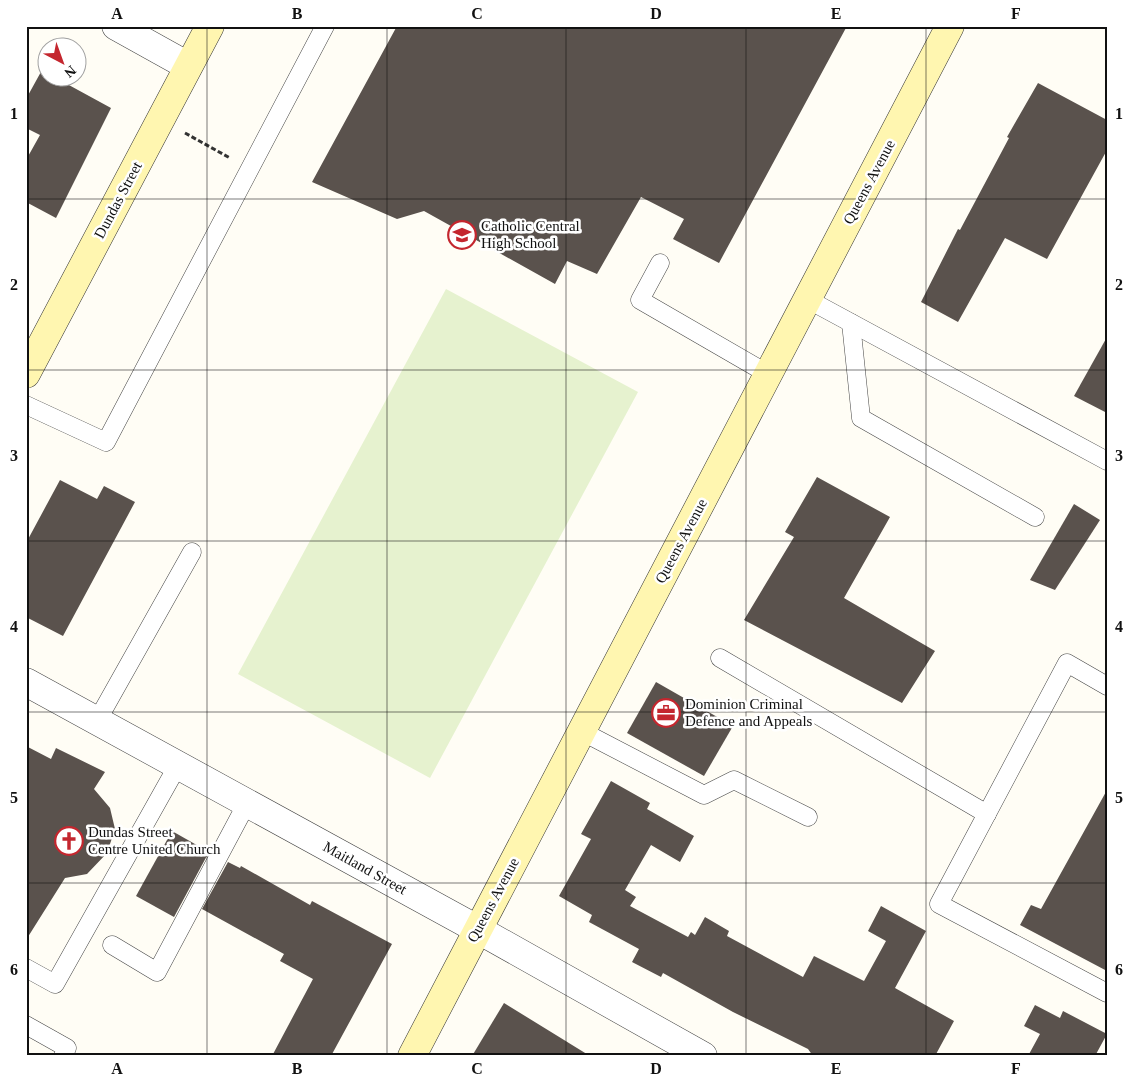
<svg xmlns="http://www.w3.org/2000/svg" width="1133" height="1082" viewBox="0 0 1133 1082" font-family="Georgia,serif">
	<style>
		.pitch { fill: #e6f2cf }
		.building { fill: #5a524d }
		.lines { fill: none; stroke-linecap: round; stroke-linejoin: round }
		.lane-casing { stroke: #444; stroke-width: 19 }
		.street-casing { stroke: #444; stroke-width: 29 }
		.secondary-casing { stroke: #333; stroke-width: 29 }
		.path { stroke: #333; stroke-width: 3; stroke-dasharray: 5 2.5; stroke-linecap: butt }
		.lane { stroke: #fff; stroke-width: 18 }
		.street { stroke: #fff; stroke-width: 28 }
		.secondary { stroke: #fff6b0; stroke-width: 28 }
		.grid { fill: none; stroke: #111; stroke-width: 1; stroke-opacity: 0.55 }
		.labels { text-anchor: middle; stroke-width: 5; stroke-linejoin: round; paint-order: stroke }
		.street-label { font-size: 15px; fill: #111; stroke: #fff }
		.poi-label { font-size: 15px; fill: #111; stroke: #fff; text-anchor: start }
		.neatline { fill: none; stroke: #111; stroke-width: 2 }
		.grid-label { font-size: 16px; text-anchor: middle; font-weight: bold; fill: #111 }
	</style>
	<rect width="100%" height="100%" fill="#fffdf5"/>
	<!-- pitch -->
	<polygon class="pitch" points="446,289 638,392 430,778 238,674"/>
	<!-- building -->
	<g class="building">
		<polygon points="397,26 847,26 719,263 673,239 684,219 641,197 597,274 567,261 555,284 424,211 397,219 312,182"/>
		<polygon points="42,70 48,73 48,78 56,78 111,108 56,218 26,202 26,160 40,135 26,128 26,99"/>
		<polygon points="1038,83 1107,120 1107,150 1047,259 1005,238 958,322 921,302 958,229 960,230 1009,138 1007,137"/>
		<polygon points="1107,337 1107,413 1074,396"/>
		<polygon points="817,477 890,517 844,598 935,651 902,703 744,620 794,537 785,532"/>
		<polygon points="60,480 97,499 104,486 135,502 63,636 26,617 26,543"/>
		<polygon points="1074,504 1100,520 1055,590 1030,580"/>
		<polygon points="656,682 733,726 704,776 627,733"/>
		<polygon points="26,746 51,759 56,748 105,772 94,789 110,808 115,829 107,853 87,874 65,878 26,940"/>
		<polygon points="611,781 650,803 647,809 694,836 680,862 651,845 625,890 636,897 630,906 688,937 691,932 695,935 705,917 729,931 727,936 803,977 814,956 864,981 886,941 868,931 881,906 926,931 895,988 954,1021 935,1056 813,1056 808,1049 733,1012 663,973 661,977 632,962 639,949 589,922 592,915 559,896 591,839 581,834"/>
		<polygon points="1107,790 1107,971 1020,925 1031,905 1041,909"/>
		<polygon points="172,831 209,852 174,917 136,896"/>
		<polygon points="228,862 240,868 241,866 310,905 312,901 392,944 331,1056 272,1056 313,979 280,961 284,954 202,909"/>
		<polygon points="504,1003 590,1056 472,1056"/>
		<polygon points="1035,1005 1060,1018 1063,1011 1107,1034 1095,1056 1028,1056 1040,1034 1024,1026"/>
	</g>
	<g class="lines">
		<defs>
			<g id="lane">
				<polyline points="660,263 640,300 768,374"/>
				<polyline points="807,299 1107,461"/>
				<polyline points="851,323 861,418 1035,517"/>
				<polyline points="26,405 106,442 325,26"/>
				<polyline points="720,658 987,814"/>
				<polyline points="1107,686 1067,663 939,904 1107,993"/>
				<polyline points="97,721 192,552"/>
				<polyline points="581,731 704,795 734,780 808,817"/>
				<polyline points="112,945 157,972 247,803"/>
				<polyline points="26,968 55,984 178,765"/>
				<polyline points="26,1025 67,1048 63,1056"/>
			</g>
			<g id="street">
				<polyline points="116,26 188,66"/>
				<polyline points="26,682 477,929 703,1056"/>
			</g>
			<g id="secondary">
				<polyline points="26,374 210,26"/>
				<polyline points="412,1056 950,26"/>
			</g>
		</defs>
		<!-- lane casing -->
		<use href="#lane" class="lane-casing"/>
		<!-- street casing -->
		<use href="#street" class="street-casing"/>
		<!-- secondary casing -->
		<use href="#secondary" class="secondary-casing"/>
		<!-- path -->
		<polyline class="path" points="185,133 230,158"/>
		<!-- lane -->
		<use href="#lane" class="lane"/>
		<!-- street -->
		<use href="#street" class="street"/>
		<!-- secondary -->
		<use href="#secondary" class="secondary"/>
	</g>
	<!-- grid -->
	<path class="grid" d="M207 26V1056M387 26V1056M566 26V1056M746 26V1056M926 26V1056M26 199H1107M26 370H1107M26 541H1107M26 712H1107M26 883H1107"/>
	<!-- icons -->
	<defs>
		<symbol id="school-ring" viewBox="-11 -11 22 22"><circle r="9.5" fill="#fff" stroke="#c4262e" stroke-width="1.5"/><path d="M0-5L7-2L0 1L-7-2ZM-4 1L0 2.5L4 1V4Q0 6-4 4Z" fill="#c4262e"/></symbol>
		<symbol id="office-ring" viewBox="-11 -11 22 22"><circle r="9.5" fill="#fff" stroke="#c4262e" stroke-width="1.5"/><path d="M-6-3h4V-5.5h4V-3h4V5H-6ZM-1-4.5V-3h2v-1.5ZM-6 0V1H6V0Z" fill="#c4262e"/></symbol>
		<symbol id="church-ring" viewBox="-11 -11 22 22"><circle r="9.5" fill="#fff" stroke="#c4262e" stroke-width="1.5"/><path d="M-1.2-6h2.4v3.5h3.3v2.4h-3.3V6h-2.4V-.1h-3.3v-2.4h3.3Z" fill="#c4262e"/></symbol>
	</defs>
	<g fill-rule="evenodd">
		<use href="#school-ring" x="446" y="219" width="32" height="32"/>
		<use href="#office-ring" x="650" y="697" width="32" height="32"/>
		<use href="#church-ring" x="53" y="825" width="32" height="32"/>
	</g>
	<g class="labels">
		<!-- street labels -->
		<g class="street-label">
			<text transform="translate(869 182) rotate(-62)" y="5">Queens Avenue</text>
			<text transform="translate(118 200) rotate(-62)" y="5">Dundas Street</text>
			<text transform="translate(681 541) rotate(-62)" y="5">Queens Avenue</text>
			<text transform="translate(365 868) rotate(29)" y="5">Maitland Street</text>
			<text transform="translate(493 900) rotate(-62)" y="5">Queens Avenue</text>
		</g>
		<!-- poi labels -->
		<g class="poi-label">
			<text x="481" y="231">Catholic Central<tspan x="481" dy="17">High School</tspan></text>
			<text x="685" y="709">Dominion Criminal<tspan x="685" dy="17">Defence and Appeals</tspan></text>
			<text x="88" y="837">Dundas Street<tspan x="88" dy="17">Centre United Church</tspan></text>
		</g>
	</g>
	<!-- border -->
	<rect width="1133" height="1082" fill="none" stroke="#ffffff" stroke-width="55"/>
	<!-- north arrow -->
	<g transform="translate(62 62) rotate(139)"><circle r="24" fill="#ffffff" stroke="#a0a0a0"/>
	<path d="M0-4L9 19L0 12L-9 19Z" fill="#c4262e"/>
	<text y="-8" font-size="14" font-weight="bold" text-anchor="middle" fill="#111111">N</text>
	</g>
	<rect x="28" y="28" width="1078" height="1026" class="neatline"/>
	<g class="grid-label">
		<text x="117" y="19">A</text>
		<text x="297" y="19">B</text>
		<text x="477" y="19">C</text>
		<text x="656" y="19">D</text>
		<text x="836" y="19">E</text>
		<text x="1016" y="19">F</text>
		<text x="14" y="119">1</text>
		<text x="1119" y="119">1</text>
		<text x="14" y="290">2</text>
		<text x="1119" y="290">2</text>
		<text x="14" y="461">3</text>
		<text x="1119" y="461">3</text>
		<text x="14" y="632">4</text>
		<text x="1119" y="632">4</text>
		<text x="14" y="803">5</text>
		<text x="1119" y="803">5</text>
		<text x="14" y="975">6</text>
		<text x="1119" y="975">6</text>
		<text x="117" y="1074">A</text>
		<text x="297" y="1074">B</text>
		<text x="477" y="1074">C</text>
		<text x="656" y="1074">D</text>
		<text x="836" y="1074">E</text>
		<text x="1016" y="1074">F</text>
	</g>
</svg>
